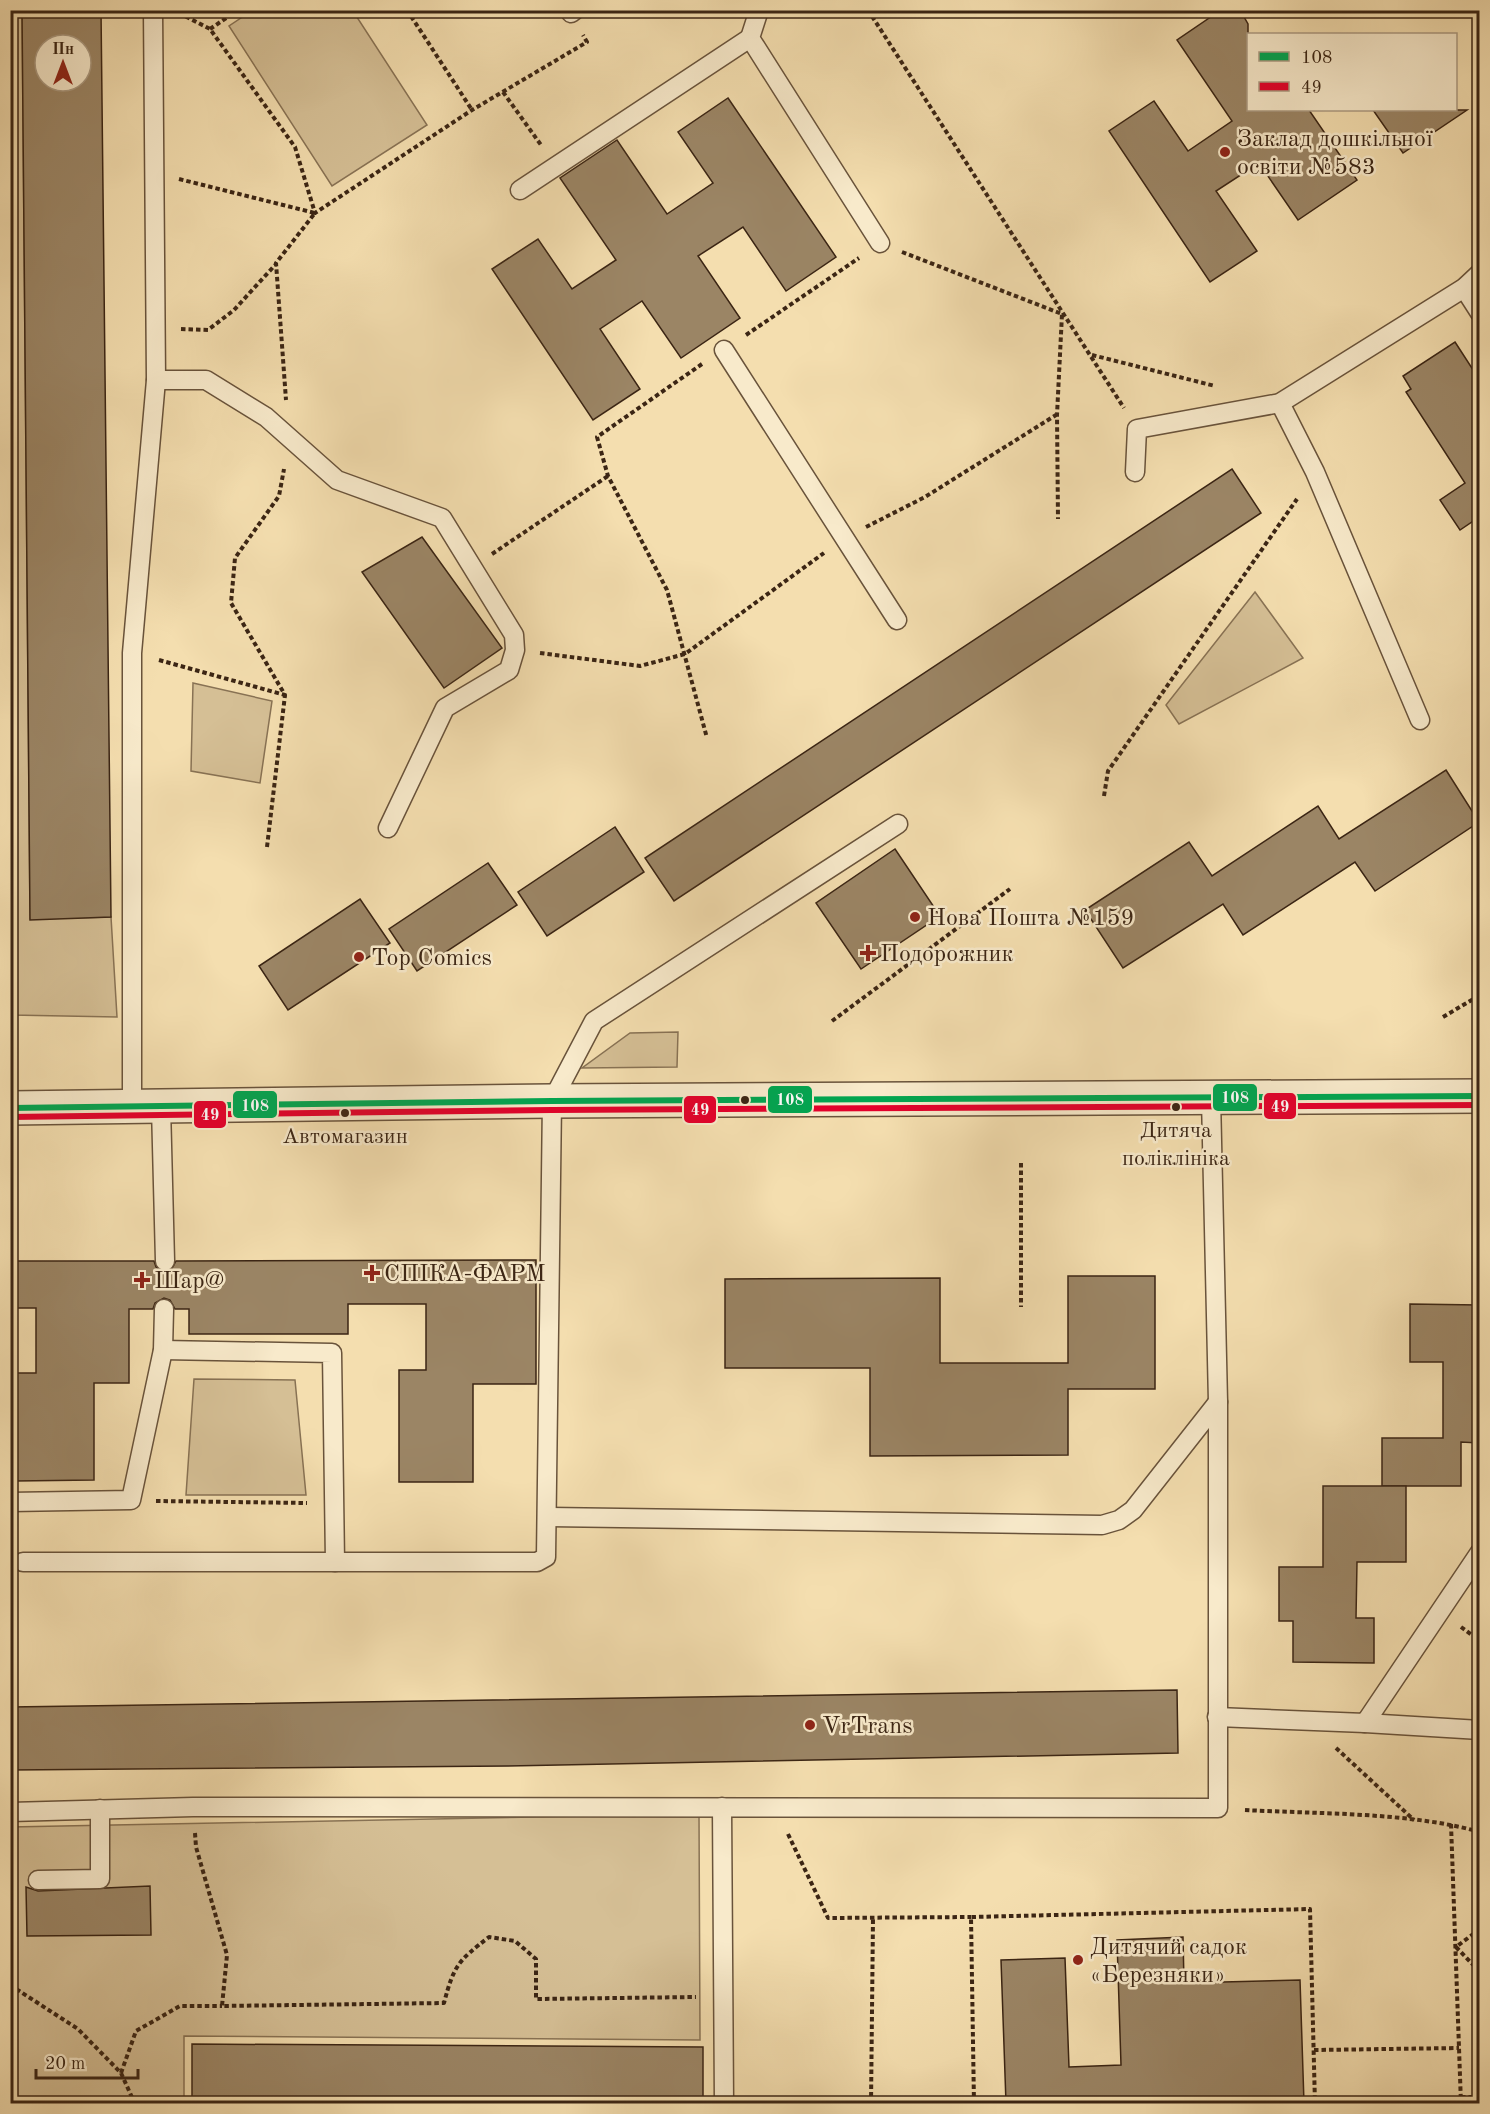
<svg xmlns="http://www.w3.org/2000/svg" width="1490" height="2114" viewBox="0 0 1490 2114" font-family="'Old Standard TT',serif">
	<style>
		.green { fill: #d5bf95; stroke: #887254; stroke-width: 1.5 }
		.building { fill: #9b8565; stroke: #3b2514; stroke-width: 1.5; fill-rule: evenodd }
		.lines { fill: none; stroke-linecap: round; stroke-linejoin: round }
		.service-casing { stroke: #69533b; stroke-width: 21 }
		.tertiary-casing { stroke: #69533b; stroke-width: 36 }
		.path { stroke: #3b2514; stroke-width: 4; stroke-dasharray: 4.5 3; stroke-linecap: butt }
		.service { stroke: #f8eacb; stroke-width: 18 }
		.tertiary { stroke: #f8eacb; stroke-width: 33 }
		.bus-1-casing { stroke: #f8eacb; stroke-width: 10 }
		.bus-2-casing { stroke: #f8eacb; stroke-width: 10 }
		.bus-1 { stroke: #00a651; stroke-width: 6 }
		.bus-2 { stroke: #e4002b; stroke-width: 6 }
		.poi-dot { fill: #8f2418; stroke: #f8eacb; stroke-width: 2 }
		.bus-dot { fill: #3b2514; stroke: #f8eacb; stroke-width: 2 }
		.labels { text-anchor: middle; stroke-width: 5; stroke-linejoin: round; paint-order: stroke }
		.bus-label { font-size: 22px; fill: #3b2514; stroke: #f8eacb }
		.poi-label { font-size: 24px; fill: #3b2514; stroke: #f8eacb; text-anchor: start }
		.line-badge { stroke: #f8eacb; stroke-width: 2 }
		.badge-label { font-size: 16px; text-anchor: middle; font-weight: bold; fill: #fff }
	</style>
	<rect width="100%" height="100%" fill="#f4deaf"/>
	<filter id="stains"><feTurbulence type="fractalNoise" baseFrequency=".00333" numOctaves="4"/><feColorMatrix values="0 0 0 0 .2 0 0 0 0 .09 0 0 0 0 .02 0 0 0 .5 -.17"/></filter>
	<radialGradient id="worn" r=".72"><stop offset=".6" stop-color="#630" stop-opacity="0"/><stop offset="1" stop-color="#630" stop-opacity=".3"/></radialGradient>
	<!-- green -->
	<g class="green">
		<polygon points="22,10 30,919 111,917 117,1017 11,1015 10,11"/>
		<polygon points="253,10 353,11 427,125 332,186 229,26"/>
		<polygon points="1255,592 1303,658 1179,724 1166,705"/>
		<polygon points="193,683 272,701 260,783 191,771"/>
		<polygon points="678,1032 677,1067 582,1068 630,1033"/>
		<polygon points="194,1379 295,1380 306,1495 186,1495"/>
		<polygon points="699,1814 700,2040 184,2036 184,2103 11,2103 10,1827"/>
	</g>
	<!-- building -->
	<g class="building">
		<path d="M22 10H101L111 917 30 920ZM45 45H81V81H45Z"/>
		<polygon points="1221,10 1240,10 1248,24 1248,110 1309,110 1357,180 1298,220 1259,163 1216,191 1257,251 1210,282 1109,131 1154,101 1188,151 1232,121 1177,40"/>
		<polygon points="728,98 836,257 786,291 743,227 698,256 740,318 681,358 642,301 600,329 640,389 593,420 492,269 538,239 572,289 616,260 560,178 617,140 667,214 713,183 678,132"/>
		<polygon points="1373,110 1467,110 1403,153"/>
		<polygon points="1455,342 1479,379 1479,517 1460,530 1440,500 1465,483 1406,392 1411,389 1403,376"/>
		<polygon points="1232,469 1261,513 674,901 645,858"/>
		<polygon points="422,537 502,648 444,688 362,572"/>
		<polygon points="1446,770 1479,822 1375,891 1355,862 1243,935 1223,904 1123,968 1085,910 1189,842 1212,876 1318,806 1339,839"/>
		<polygon points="615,827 644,872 547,936 518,892"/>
		<polygon points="895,849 940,916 861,969 816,903"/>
		<polygon points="488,863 517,905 417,971 389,929"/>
		<polygon points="360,899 390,943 288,1010 259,966"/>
		<polygon points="536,1260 536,1384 473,1384 473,1482 399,1482 399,1370 426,1370 426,1304 348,1304 348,1334 189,1334 189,1309 175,1309 170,1300 164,1298 155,1303 153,1309 129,1309 129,1383 94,1383 94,1480 15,1481 15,1373 36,1373 36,1308 10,1308 10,1261 154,1261 156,1267 165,1272 171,1270 176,1261"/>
		<polygon points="1068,1276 1155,1276 1155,1389 1068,1389 1068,1455 870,1456 870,1368 725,1368 725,1279 940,1278 940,1363 1068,1363"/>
		<polygon points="1410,1304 1479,1305 1479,1443 1461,1442 1461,1486 1382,1486 1382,1438 1443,1438 1443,1362 1410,1362"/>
		<polygon points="1323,1486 1406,1486 1406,1562 1357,1562 1356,1618 1374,1618 1374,1663 1293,1662 1293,1621 1279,1621 1279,1567 1323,1567"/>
		<polygon points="1177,1690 1178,1753 508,1766 10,1770 10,1707"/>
		<polygon points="150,1886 151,1935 27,1936 26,1887 38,1891"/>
		<polygon points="1183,1937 1184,1983 1300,1980 1304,2103 1006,2103 1001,1960 1065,1958 1069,2067 1121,2065 1117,1940"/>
		<polygon points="192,2044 703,2047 703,2103 192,2103"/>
	</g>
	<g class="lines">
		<defs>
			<g id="service">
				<polyline points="759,10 750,38 880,243"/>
				<polyline points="571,13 575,10"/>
				<polyline points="520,190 750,38"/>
				<polyline points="1464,288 1480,313"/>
				<polyline points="724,350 897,620"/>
				<polyline points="156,380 206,380 266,417 337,480 442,518 514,635 515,650 509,670 445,708 388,828"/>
				<polyline points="1280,403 1315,472 1420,720"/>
				<polyline points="1135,472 1137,429 1280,403 1464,288 1480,273"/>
				<polyline points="132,1107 132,653 156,380 153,10"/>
				<polyline points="161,1107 165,1261"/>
				<polyline points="163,1350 332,1353 335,1562"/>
				<polyline points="10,1502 131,1500 163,1350 164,1309"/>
				<polyline points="549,1517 1102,1525 1119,1520 1133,1510 1218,1402"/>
				<polyline points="23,1562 537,1562 546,1557 552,1101 594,1021 898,824"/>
				<polyline points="1217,1717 1365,1723 1480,1552"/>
				<polyline points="1365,1723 1480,1730"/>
				<polyline points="722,1807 724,2104"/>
				<polyline points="10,1812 193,1807 1218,1808 1218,1402 1211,1098"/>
				<polyline points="38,1880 100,1879 100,1809"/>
			</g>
			<polyline id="tertiary" points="10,1108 552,1101 1480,1096"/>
		</defs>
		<!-- service casing -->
		<use href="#service" class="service-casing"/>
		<!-- tertiary casing -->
		<use href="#tertiary" class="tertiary-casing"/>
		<!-- path -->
		<g class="path">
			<polyline points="407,10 472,110"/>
			<polyline points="868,10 1124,408"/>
			<polyline points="179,13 210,29 295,147 315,213 472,110 587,42 583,35"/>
			<polyline points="210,29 238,10"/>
			<polyline points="503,92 541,145"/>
			<polyline points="179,179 315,213 276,263 286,400"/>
			<polyline points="902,252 1062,314 1057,415 1058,519"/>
			<polyline points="181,329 208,330 234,310 276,264"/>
			<polyline points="746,335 859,258"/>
			<polyline points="1092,355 1215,386"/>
			<polyline points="702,364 597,437 608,476 667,590 707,738"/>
			<polyline points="866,527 925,497 1056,415"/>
			<polyline points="492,554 608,476"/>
			<polyline points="540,653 640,666 685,654 824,553"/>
			<polyline points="159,660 285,695 231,603 235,558 279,496 284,469"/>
			<polyline points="1104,796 1108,771 1297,499"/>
			<polyline points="267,847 285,695"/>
			<polyline points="1443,1017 1480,995"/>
			<polyline points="832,1021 1010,889"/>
			<polyline points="1021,1163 1021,1307"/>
			<polyline points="156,1501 307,1503"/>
			<polyline points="1461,1627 1480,1641"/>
			<polyline points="1336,1748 1414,1820"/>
			<path d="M1245 1810C1318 1814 1410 1812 1480 1832"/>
			<polyline points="1451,1824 1461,2104"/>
			<path d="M195 1833 196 1847 227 1955 222 2006 444 2003C454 1965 458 1961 489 1937L515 1941 536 1959V1999L696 1997"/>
			<polyline points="788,1834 828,1918 971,1917"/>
			<polyline points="1480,1929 1456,1947 1480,1972"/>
			<polyline points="10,1985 78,2029 121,2073 135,2104"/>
			<polyline points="1314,2050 1459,2048"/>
			<polyline points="121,2073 136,2031 180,2006 222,2006"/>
			<polyline points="1461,2097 1480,2097"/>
			<polyline points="871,2104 873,1918"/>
			<polyline points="974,2104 971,1917 1310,1909 1315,2104"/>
		</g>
		<!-- service -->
		<use href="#service" class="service"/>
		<!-- tertiary -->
		<use href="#tertiary" class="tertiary"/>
		<defs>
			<polyline id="bus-1" points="10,1108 552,1101 1480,1096"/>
			<polyline id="bus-2" points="10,1117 552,1110 1480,1105"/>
		</defs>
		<!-- bus-1 casing -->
		<use href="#bus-1" class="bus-1-casing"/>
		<!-- bus-2 casing -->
		<use href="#bus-2" class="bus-2-casing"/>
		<!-- bus-1 -->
		<use href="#bus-1" class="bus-1"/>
		<!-- bus-2 -->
		<use href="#bus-2" class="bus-2"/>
	</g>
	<!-- markers -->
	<g class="poi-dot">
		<circle cx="1225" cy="152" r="6"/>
		<circle cx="915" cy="917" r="6"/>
		<path d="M865 944h6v6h6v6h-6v6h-6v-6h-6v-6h6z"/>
		<circle cx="359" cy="957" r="6"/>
		<path d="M369 1264h6v6h6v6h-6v6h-6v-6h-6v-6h6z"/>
		<path d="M139 1271h6v6h6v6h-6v6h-6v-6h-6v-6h6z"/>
		<circle cx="810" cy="1725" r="6"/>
		<circle cx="1078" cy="1960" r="6"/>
	</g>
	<g class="bus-dot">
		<circle cx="745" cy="1100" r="5"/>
		<circle cx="1176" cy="1107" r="5"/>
		<circle cx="345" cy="1113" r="5"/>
	</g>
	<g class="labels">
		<!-- bus labels -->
		<g class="bus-label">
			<text x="1176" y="1137">Дитяча<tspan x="1176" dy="28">поліклініка</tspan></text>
			<text x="345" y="1143">Автомагазин</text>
		</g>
		<!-- poi labels -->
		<g class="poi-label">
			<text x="1237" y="146">Заклад дошкільної<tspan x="1237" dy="28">освіти №583</tspan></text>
			<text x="927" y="925">Нова Пошта №159</text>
			<text x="880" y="961">Подорожник</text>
			<text x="371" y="965">Top Comics</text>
			<text x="384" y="1281">СПІКА-ФАРМ</text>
			<text x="154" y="1288">Шар@</text>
			<text x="822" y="1733">VrTrans</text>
			<text x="1090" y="1954">Дитячий садок<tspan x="1090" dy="28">«Березняки»</tspan></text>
		</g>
	</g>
	<g class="line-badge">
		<rect x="1212" y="1083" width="46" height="29" rx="6" fill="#00a651"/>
		<rect x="767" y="1085" width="46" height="29" rx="6" fill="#00a651"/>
		<rect x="232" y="1090" width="46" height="29" rx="6" fill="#00a651"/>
		<rect x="1263" y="1092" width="34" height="28" rx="6" fill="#e4002b"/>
		<rect x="683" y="1095" width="34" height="29" rx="6" fill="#e4002b"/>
		<rect x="193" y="1100" width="34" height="29" rx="6" fill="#e4002b"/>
	</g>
	<g class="badge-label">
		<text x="1235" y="1103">108</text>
		<text x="790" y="1105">108</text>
		<text x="255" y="1111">108</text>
		<text x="1280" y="1112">49</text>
		<text x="700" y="1115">49</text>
		<text x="210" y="1120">49</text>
	</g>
	<!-- margin -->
	<rect width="1490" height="2114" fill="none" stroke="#f4deaf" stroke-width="36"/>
	<rect x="12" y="12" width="1466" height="2090" fill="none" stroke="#3b2514" stroke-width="3"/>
	<rect x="18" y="18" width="1454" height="2078" fill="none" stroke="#3b2514" stroke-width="1.5"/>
	<!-- legend -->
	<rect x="1247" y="33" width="210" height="78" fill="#f8eacb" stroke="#ac9b82" stroke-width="1.5"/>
	<rect x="1259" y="52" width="30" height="9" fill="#00a651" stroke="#ac9b82" stroke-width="1.5"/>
	<text x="1301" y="63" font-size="18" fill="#3b2514">108</text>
	<rect x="1259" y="82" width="30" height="9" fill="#e4002b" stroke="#ac9b82" stroke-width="1.5"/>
	<text x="1301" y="93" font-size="18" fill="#3b2514">49</text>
	<!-- north arrow -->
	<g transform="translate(63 63)"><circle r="28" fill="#f8eacb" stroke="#ac9b82" stroke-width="1.5"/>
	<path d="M0-4.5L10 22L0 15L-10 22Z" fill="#8f2418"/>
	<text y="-9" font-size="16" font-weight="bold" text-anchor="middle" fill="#3b2514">Пн</text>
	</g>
	<!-- scale -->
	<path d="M36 2069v9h102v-9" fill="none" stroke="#3b2514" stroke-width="3"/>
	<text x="45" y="2069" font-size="18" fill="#3b2514" stroke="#f8eacb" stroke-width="4.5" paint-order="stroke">20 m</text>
	<rect width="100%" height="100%" filter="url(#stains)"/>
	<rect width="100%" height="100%" fill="url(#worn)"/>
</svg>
